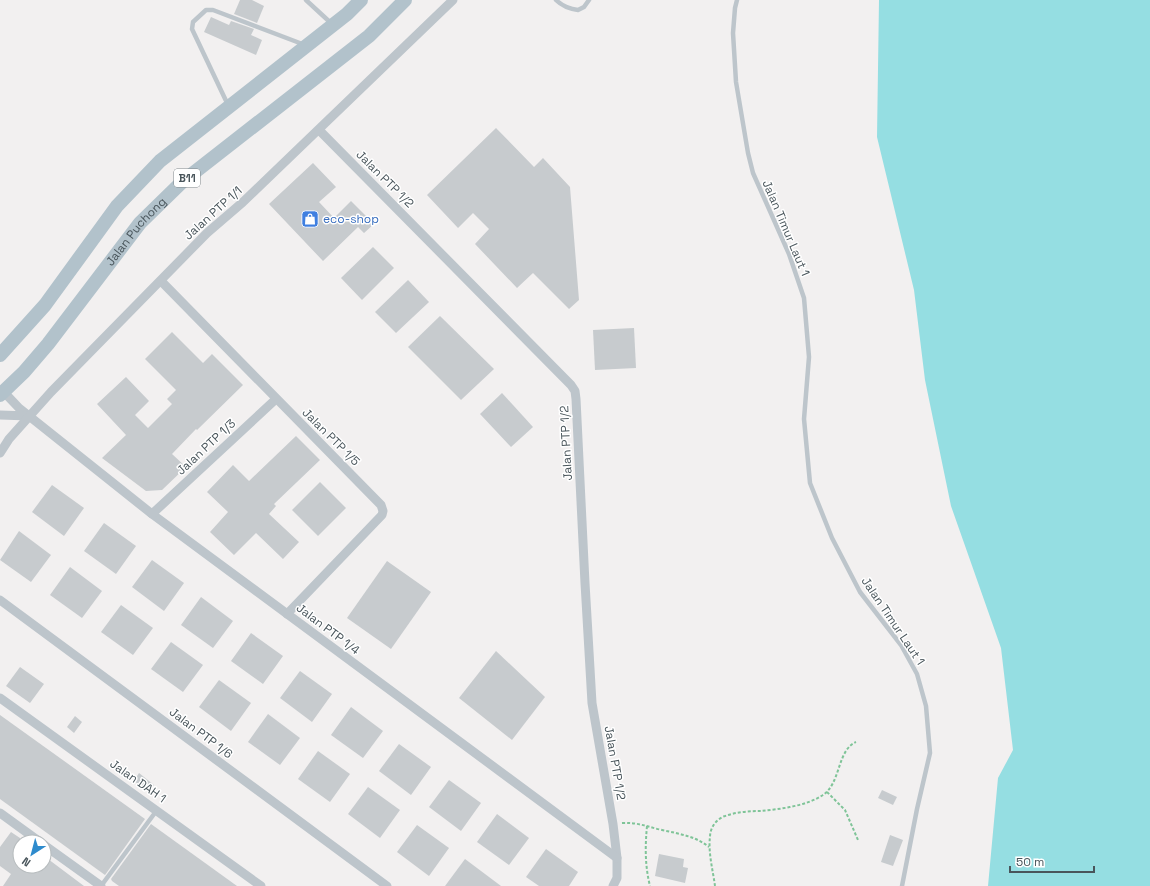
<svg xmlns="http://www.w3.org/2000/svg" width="1150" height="886" viewBox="0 0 1150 886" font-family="'Space Grotesk',sans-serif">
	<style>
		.water { fill: #95dee2 }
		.building { fill: #c7cbce }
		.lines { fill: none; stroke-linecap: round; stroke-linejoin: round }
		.path { stroke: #7fc498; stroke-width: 2; stroke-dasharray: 3 2; stroke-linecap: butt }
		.lane { stroke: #bdc5cb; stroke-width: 4.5 }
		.street { stroke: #bdc5cb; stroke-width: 9 }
		.primary { stroke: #b2c2cb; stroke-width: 14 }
		.labels { text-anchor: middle; stroke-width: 3; stroke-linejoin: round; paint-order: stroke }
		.shield { fill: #fff; stroke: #80888c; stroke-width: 1 }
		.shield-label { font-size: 11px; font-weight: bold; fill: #49555b }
		.street-label { font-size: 12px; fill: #49555b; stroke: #fff }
		.shop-label { font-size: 12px; fill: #366cbe; stroke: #fff; text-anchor: start }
	</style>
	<rect width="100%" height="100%" fill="#f2f0f0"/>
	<!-- water -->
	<polygon class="water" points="879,0 1150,0 1150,886 988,886 998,778 1013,750 1001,648 951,506 925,380 914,290 877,137"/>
	<!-- building -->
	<g class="building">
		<polygon points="240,0 252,0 264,6 257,23 234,14"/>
		<polygon points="211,17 229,25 231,21 254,29 251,35 262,40 256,55 204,32"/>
		<polygon points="496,128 534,167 543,158 570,187 579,300 569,309 533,273 517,288 475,244 489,229 473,213 458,228 427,195"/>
		<polygon points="313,163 336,187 319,202 334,218 351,201 374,224 364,233 358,227 323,261 269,204"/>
		<polygon points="373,247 394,268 362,300 341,278"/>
		<polygon points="408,280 429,302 396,333 375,312"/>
		<polygon points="440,316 494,369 461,400 408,347"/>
		<polygon points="634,328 636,368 595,370 593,330"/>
		<polygon points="172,332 203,363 212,354 243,385 197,430 196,429 172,454 186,467 162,490 146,491 102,458 126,435 97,404 126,377 149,401 135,415 148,428 172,404 167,399 176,390 145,359"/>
		<polygon points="502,393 533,427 511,447 480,414"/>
		<polygon points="296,436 320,460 274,504 276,506 269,514 299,542 283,559 256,533 234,555 210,532 228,512 207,492 233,465 249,481"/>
		<polygon points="320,482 346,508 318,536 292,510"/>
		<polygon points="52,485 84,508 64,536 32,512"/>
		<polygon points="104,523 136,546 116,574 84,551"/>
		<polygon points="19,531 51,555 31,582 0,560"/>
		<polygon points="152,560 184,583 164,611 132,587"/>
		<polygon points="387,561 431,592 391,649 347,618"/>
		<polygon points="70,567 102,591 82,618 50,595"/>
		<polygon points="201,597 233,621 213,648 181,625"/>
		<polygon points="121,605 153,628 133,655 101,632"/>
		<polygon points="251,633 283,656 263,684 231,661"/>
		<polygon points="171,642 203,665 183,692 151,669"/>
		<polygon points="496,651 545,697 512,740 459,698"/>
		<polygon points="20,667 44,684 30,703 6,686"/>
		<polygon points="300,671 332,694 312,722 280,698"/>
		<polygon points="219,680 251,703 231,731 199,707"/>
		<polygon points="351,707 383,731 363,758 331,735"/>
		<polygon points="268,714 300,738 280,765 248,742"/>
		<polygon points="0,715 145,819 105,875 0,799"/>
		<polygon points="75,716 82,722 74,733 67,727"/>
		<polygon points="399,744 431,767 411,795 379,771"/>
		<polygon points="318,751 350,774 330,802 298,779"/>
		<polygon points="139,773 154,785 148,792 134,781"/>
		<polygon points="449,780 481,803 461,831 429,807"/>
		<polygon points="368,787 400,810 380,838 348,814"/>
		<polygon points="882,790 897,797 893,805 878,798"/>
		<polygon points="497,814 529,838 509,865 477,842"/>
		<polygon points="151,824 237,886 119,886 112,881 111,879"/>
		<polygon points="417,825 449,848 429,876 397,852"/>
		<polygon points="11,832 20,838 20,866 44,866 44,856 84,886 3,886 11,874 0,866 0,847"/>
		<polygon points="890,835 903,840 893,866 881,862"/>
		<polygon points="546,849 578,872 569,886 539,886 526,877"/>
		<polygon points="659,854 684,859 683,867 688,868 685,883 655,876"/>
		<polygon points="465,859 501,886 445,886"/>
	</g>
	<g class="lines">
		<!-- path -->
		<g class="path">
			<polyline points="827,792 845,810 858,840"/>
			<path d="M622 823C637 822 648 827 662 830 680 834 695 836 709 847"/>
			<path d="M647 826C645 847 645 866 650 886"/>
			<path d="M715 886C713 871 708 852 710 837 710 828 716 819 725 816 736 812 749 811 761 811 781 809 806 806 823 795 841 783 837 750 856 742"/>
		</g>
		<!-- lane -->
		<g class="lane">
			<polyline points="306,0 332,24"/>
			<path d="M556 0C562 6 570 9 578 10L584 7 589 0"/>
			<polyline points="737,0 735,8 733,33 736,82 748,153 753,173 789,254 804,298 809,357 804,419 810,483 832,538 860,592 901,645 917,674 926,706 930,753 917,809 902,886"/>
			<polyline points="228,105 192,29 193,22 206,10 213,10 305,45"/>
			<polyline points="101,886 157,810"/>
		</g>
		<!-- street -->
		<g class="street">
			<polyline points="319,130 571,385 575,391 576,399 585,583 592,703 613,824 617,858 617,878 613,886"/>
			<polyline points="161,281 381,505 383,511 382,515 287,614"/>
			<polyline points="3,391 19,408 152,514 617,858"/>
			<polyline points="0,415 29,416"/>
			<polyline points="0,453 9,439 51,392 207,233 243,202 453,0"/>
			<polyline points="152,514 276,399"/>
			<polyline points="0,600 387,886"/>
			<polyline points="0,698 261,886"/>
			<polyline points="0,813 40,842"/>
			<polyline points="44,845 101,886"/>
		</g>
		<!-- primary -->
		<g class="primary">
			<polyline points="0,355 45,305 117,206 160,161 347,14 361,0"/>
			<path id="s1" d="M0 395 24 372 48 344 140 223 182 182 369 36 405 0"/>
		</g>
	</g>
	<!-- icons -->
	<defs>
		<symbol id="shop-square" viewBox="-11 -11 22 22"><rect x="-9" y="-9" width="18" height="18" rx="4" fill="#3f7fe0" stroke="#fff"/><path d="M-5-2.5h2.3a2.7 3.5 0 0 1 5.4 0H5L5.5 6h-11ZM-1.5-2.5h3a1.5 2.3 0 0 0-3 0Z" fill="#fff"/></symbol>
	</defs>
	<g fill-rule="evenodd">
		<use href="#shop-square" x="300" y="209" width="20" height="20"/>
	</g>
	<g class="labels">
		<!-- shield labels -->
		<rect class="shield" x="174" y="169" width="26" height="18" rx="3"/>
		<g class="shield-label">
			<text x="187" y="182">B11</text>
		</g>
		<!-- street labels -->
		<g class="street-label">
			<text transform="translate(385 179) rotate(45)" y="4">Jalan PTP 1/2</text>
			<text transform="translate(213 213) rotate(-42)" y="4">Jalan PTP 1/1</text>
			<text transform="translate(786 228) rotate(67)" y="4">Jalan Timur Laut 1</text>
			<text dy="4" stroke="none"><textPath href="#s1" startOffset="213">Jalan Puchong</textPath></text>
			<text transform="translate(331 437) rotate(45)" y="4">Jalan PTP 1/5</text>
			<text transform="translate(566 443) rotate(-93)" y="4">Jalan PTP 1/2</text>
			<text transform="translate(206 447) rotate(-43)" y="4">Jalan PTP 1/3</text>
			<text transform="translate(893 621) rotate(56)" y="4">Jalan Timur Laut 1</text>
			<text transform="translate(328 629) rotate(37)" y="4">Jalan PTP 1/4</text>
			<text transform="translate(201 733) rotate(37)" y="4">Jalan PTP 1/6</text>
			<text transform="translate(615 763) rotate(80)" y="4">Jalan PTP 1/2</text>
			<text transform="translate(138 781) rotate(35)" y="4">Jalan DAH 1</text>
		</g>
		<!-- shop labels -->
		<g class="shop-label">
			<text x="323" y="223">eco-shop</text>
		</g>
	</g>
	<!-- north arrow -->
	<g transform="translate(32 854) rotate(216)"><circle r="19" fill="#ffffff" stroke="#b6bbbd"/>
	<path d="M0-3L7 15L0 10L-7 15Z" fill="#2e8bcd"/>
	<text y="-6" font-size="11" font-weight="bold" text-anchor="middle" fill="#49555b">N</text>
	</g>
	<!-- scale -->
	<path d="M1010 866v6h84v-6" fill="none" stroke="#49555b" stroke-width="2"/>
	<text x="1016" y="866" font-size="12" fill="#49555b" stroke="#ffffff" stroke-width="3" paint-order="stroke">50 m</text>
</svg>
